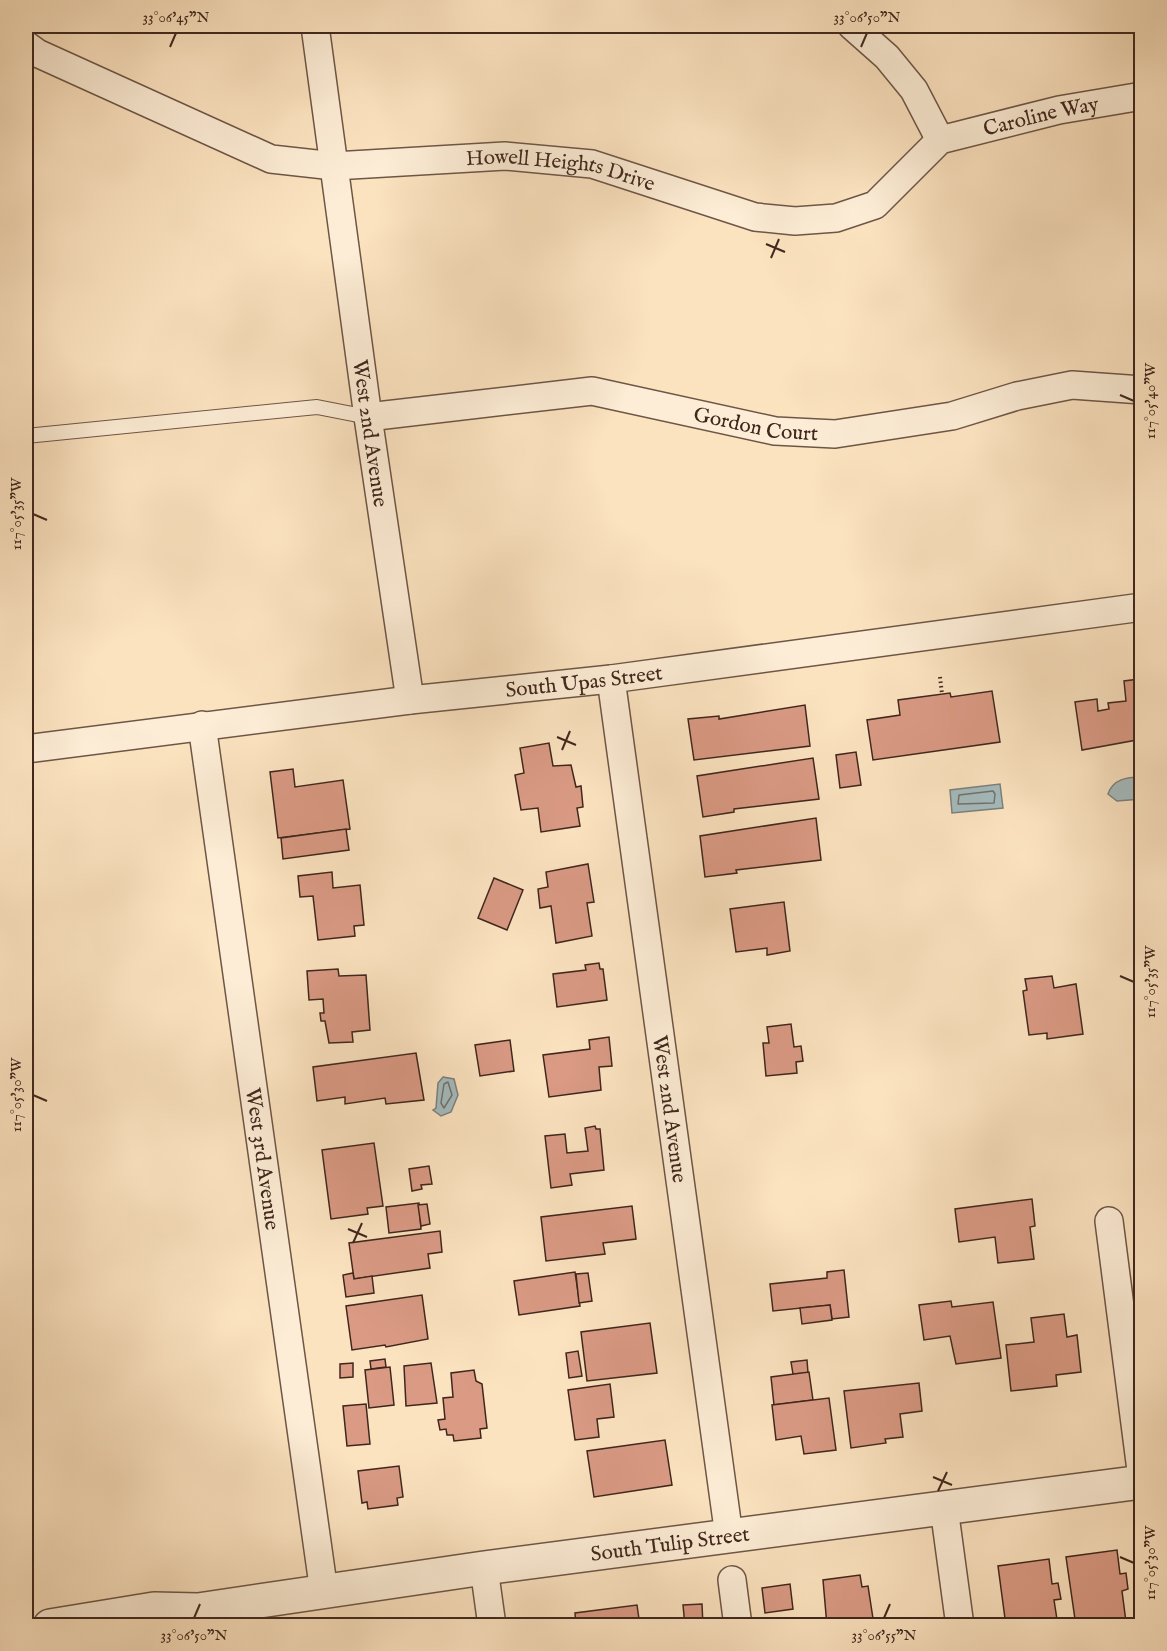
<svg xmlns="http://www.w3.org/2000/svg" width="1167" height="1651" viewBox="0 0 1167 1651" font-family="'IM FELL English',serif">
	<style>
		.water { fill: #a4bbbe; stroke: #7c807e; stroke-width: 1.5 }
		.lines { fill: none; stroke-linecap: round; stroke-linejoin: round }
		.shore { stroke: #72716e; stroke-width: 1.5 }
		.building { fill: #da9a84; stroke: #3f271d; stroke-width: 1.5 }
		.service-casing { stroke: #6e5646; stroke-width: 16 }
		.minor-casing { stroke: #6e5646; stroke-width: 30 }
		.tertiary-casing { stroke: #6e5646; stroke-width: 36 }
		.path { stroke: #3f271d; stroke-width: 4; stroke-dasharray: 1.5 3; stroke-linecap: butt }
		.service { stroke: #fdedd6; stroke-width: 14 }
		.minor { stroke: #fdedd6; stroke-width: 27 }
		.tertiary { stroke: #fdedd6; stroke-width: 33 }
		.ticks { fill: none; stroke: #3f271d; stroke-width: 2 }
		.labels { text-anchor: middle; stroke-width: 5; stroke-linejoin: round; paint-order: stroke }
		.street-label { font-size: 21px; fill: #3f271d; stroke: #fdedd6 }
		.neatline { fill: none; stroke: #3f271d; stroke-width: 2 }
		.ticks-label { font-size: 15px; text-anchor: middle; fill: #3f271d }
	</style>
	<rect width="100%" height="100%" fill="#fce3c0"/>
	<filter id="stains"><feTurbulence type="fractalNoise" baseFrequency=".00333" numOctaves="4"/><feColorMatrix values="0 0 0 0 .2 0 0 0 0 .09 0 0 0 0 .02 0 0 0 .5 -.17"/></filter>
	<radialGradient id="worn" r=".72"><stop offset=".6" stop-color="#630" stop-opacity="0"/><stop offset="1" stop-color="#630" stop-opacity=".3"/></radialGradient>
	<!-- water -->
	<g class="water">
		<path d="M1141 777V799L1117 801 1108 794C1113 779 1127 777 1141 777Z"/>
		<polygon points="1000,784 1003,808 952,813 950,790"/>
		<polygon points="443,1077 454,1079 458,1095 451,1112 441,1116 433,1110 436,1108 438,1083"/>
	</g>
	<g class="lines">
		<!-- shore -->
		<g class="shore">
			<polygon points="993,791 995,794 994,803 958,804 959,795"/>
			<polygon points="448,1082 452,1095 444,1108 441,1103 444,1084"/>
		</g>
	</g>
	<!-- building -->
	<g class="building">
		<polygon points="1137,668 1142,668 1142,739 1082,750 1075,702 1097,699 1098,711 1109,709 1108,703 1126,701 1124,681 1139,679"/>
		<polygon points="992,691 1000,742 873,760 867,720 900,715 898,700 950,693 951,697"/>
		<polygon points="805,705 810,746 694,760 688,719 719,716 719,719"/>
		<polygon points="549,743 553,766 571,765 576,787 581,786 583,807 577,808 580,826 541,832 538,808 521,810 515,775 524,773 520,748"/>
		<polygon points="856,752 861,785 840,788 836,755"/>
		<polygon points="813,758 819,799 734,809 734,812 703,817 697,776"/>
		<polygon points="293,769 295,787 343,780 350,829 278,838 270,772"/>
		<polygon points="816,818 821,860 736,870 737,873 705,877 700,836"/>
		<polygon points="346,829 349,850 283,859 281,838"/>
		<polygon points="588,864 594,902 587,903 592,936 556,943 551,906 540,908 538,889 548,887 546,872"/>
		<polygon points="332,872 333,888 360,885 364,925 354,926 355,936 318,940 313,896 300,897 298,876"/>
		<polygon points="494,878 523,890 507,930 478,918"/>
		<polygon points="784,902 790,951 767,955 767,948 736,952 730,909"/>
		<polygon points="599,963 600,969 603,969 607,1000 557,1007 553,974 586,970 585,965"/>
		<polygon points="338,969 339,976 366,975 370,1030 352,1032 353,1042 329,1043 325,1021 321,1021 320,1013 324,1013 323,999 309,1000 307,971"/>
		<polygon points="1052,976 1054,988 1076,984 1083,1034 1047,1039 1047,1033 1029,1035 1023,991 1027,990 1025,979"/>
		<polygon points="791,1024 794,1047 801,1046 803,1061 796,1062 797,1073 766,1076 763,1043 769,1043 767,1027"/>
		<polygon points="609,1037 612,1066 599,1067 601,1090 549,1097 543,1055 590,1049 589,1040"/>
		<polygon points="510,1040 514,1071 480,1076 475,1045"/>
		<polygon points="416,1053 424,1100 386,1104 385,1098 345,1104 345,1097 317,1101 313,1067"/>
		<polygon points="595,1126 596,1129 600,1129 604,1170 570,1174 572,1185 551,1188 545,1136 565,1134 567,1153 588,1151 585,1128"/>
		<polygon points="374,1143 383,1206 367,1208 368,1214 331,1219 322,1150"/>
		<polygon points="429,1166 432,1184 421,1185 422,1189 412,1191 409,1169"/>
		<polygon points="1032,1199 1035,1226 1030,1227 1034,1259 998,1263 995,1237 959,1242 955,1209"/>
		<polygon points="419,1203 421,1229 389,1233 386,1207"/>
		<polygon points="427,1204 430,1224 421,1226 418,1205"/>
		<polygon points="632,1206 636,1239 603,1243 605,1254 546,1261 541,1217"/>
		<polygon points="440,1231 442,1252 428,1254 430,1268 354,1279 349,1243"/>
		<polygon points="844,1270 849,1317 832,1319 830,1305 773,1311 770,1284 827,1278 827,1272"/>
		<polygon points="575,1272 580,1306 519,1315 514,1281"/>
		<polygon points="353,1273 354,1279 372,1276 374,1293 346,1297 343,1275"/>
		<polygon points="588,1273 592,1301 579,1303 576,1274"/>
		<polygon points="422,1295 428,1339 386,1347 385,1345 352,1350 346,1306"/>
		<polygon points="951,1301 952,1307 993,1302 1001,1358 956,1364 950,1336 924,1340 919,1305"/>
		<polygon points="830,1305 832,1320 802,1324 800,1308"/>
		<polygon points="1064,1314 1067,1337 1077,1335 1081,1372 1056,1375 1057,1386 1011,1391 1006,1345 1034,1342 1031,1318"/>
		<polygon points="650,1323 657,1373 587,1381 581,1332"/>
		<polygon points="578,1351 582,1376 569,1378 566,1353"/>
		<polygon points="385,1359 386,1367 371,1369 370,1361"/>
		<polygon points="807,1360 808,1373 793,1374 791,1362"/>
		<polygon points="353,1363 353,1377 340,1378 340,1364"/>
		<polygon points="431,1363 437,1403 406,1406 404,1366"/>
		<polygon points="390,1367 394,1405 369,1408 365,1370"/>
		<polygon points="474,1370 476,1381 482,1384 487,1428 480,1429 481,1438 454,1441 453,1435 447,1435 446,1429 440,1430 438,1420 445,1419 443,1398 453,1397 451,1373"/>
		<polygon points="809,1372 813,1400 774,1405 771,1377"/>
		<polygon points="919,1383 922,1411 900,1414 903,1437 885,1439 886,1443 851,1448 844,1391"/>
		<polygon points="610,1384 614,1417 597,1419 599,1437 575,1440 568,1390"/>
		<polygon points="829,1398 836,1450 804,1454 801,1436 776,1440 772,1405"/>
		<polygon points="366,1404 370,1444 347,1446 343,1406"/>
		<polygon points="665,1440 672,1485 594,1497 587,1451"/>
		<polygon points="399,1466 403,1497 397,1498 398,1505 368,1509 367,1502 362,1503 358,1471"/>
		<polygon points="1142,1547 1142,1600 1134,1548"/>
		<polygon points="1117,1550 1120,1574 1126,1573 1128,1589 1122,1591 1126,1622 1133,1621 1134,1626 1076,1626 1066,1557"/>
		<polygon points="1049,1559 1052,1584 1058,1583 1061,1599 1054,1600 1058,1626 1006,1626 998,1566"/>
		<polygon points="860,1575 862,1587 868,1586 874,1625 827,1626 823,1580"/>
		<polygon points="790,1584 793,1609 765,1613 762,1588"/>
		<polygon points="702,1604 703,1626 685,1626 683,1605"/>
		<polygon points="637,1605 640,1626 576,1626 575,1613"/>
	</g>
	<g class="lines">
		<defs>
			<polyline id="service" points="26,436 317,407 368,417"/>
			<g id="minor">
				<path id="s1" d="M315 26 368 417 410 700"/>
				<polyline points="852,26 887,57 914,90 940,140"/>
				<path id="s2" d="M26 45 37 53 271 159 334 166 505 156 592 164 755 217 795 221 836 218 875 205 940 140 1059 110 1142 96"/>
				<path id="s3" d="M368 417 592 391 775 431 835 434 952 416 1017 396 1072 385 1142 390"/>
				<path id="s4" d="M611 679 729 1536"/>
				<path id="s5" d="M202 725 324 1592"/>
				<path id="s6" d="M26 749 410 700 611 679 1142 607"/>
				<polyline points="1109,1221 1142,1478"/>
				<polyline points="944,1508 960,1626"/>
				<polyline points="484,1568 492,1626"/>
				<polyline points="732,1580 738,1626"/>
			</g>
			<g id="tertiary">
				<path id="s7" d="M50 1626 154 1609 198 1610 484 1568 1142 1482"/>
			</g>
		</defs>
		<!-- service casing -->
		<use href="#service" class="service-casing"/>
		<!-- minor casing -->
		<use href="#minor" class="minor-casing"/>
		<!-- tertiary casing -->
		<use href="#tertiary" class="tertiary-casing"/>
		<!-- path -->
		<polyline class="path" points="940,677 942,694"/>
		<!-- service -->
		<use href="#service" class="service"/>
		<!-- minor -->
		<use href="#minor" class="minor"/>
		<!-- tertiary -->
		<use href="#tertiary" class="tertiary"/>
	</g>
	<!-- ticks -->
	<path class="ticks" d="M170 47 176 33M861 47 867 33M766 244 785 252M771 258 779 239M1120 395 1134 401M33 514 47 520M557 737 576 745M562 750 570 731M1120 976 1134 982M33 1095 47 1101M348 1229 367 1237M353 1243 362 1223M933 1477 952 1485M938 1491 947 1472M1120 1557 1134 1563M194 1618 200 1604M884 1618 890 1604"/>
	<g class="labels">
		<!-- street labels -->
		<g class="street-label">
			<text dy="7" stroke="none"><textPath href="#s2" startOffset="1082">Caroline Way</textPath></text>
			<text dy="7" stroke="none"><textPath href="#s2" startOffset="562">Howell Heights Drive</textPath></text>
			<text dy="7" stroke="none"><textPath href="#s3" startOffset="393">Gordon Court</textPath></text>
			<text dy="7" stroke="none"><textPath href="#s1" startOffset="411">West 2nd Avenue</textPath></text>
			<text dy="7" stroke="none"><textPath href="#s6" startOffset="562">South Upas Street</textPath></text>
			<text dy="7" stroke="none"><textPath href="#s4" startOffset="434">West 2nd Avenue</textPath></text>
			<text dy="7" stroke="none"><textPath href="#s5" startOffset="438">West 3rd Avenue</textPath></text>
			<text dy="7" stroke="none"><textPath href="#s7" startOffset="626">South Tulip Street</textPath></text>
		</g>
	</g>
	<!-- margin -->
	<rect width="1167" height="1651" fill="none" stroke="#fce3c0" stroke-width="66"/>
	<rect x="33" y="33" width="1101" height="1585" class="neatline"/>
	<g class="ticks-label">
		<text x="176" y="22">33°06'45"N</text>
		<text x="867" y="22">33°06'50"N</text>
		<text transform="translate(1150 401) rotate(-90)" y="5">117°05'40"W</text>
		<text transform="translate(16 514) rotate(-90)" y="5">117°05'35"W</text>
		<text transform="translate(1150 982) rotate(-90)" y="5">117°05'35"W</text>
		<text transform="translate(16 1095) rotate(-90)" y="5">117°05'30"W</text>
		<text transform="translate(1150 1563) rotate(-90)" y="5">117°05'30"W</text>
		<text x="194" y="1640">33°06'50"N</text>
		<text x="884" y="1640">33°06'55"N</text>
	</g>
	<rect width="100%" height="100%" filter="url(#stains)"/>
	<rect width="100%" height="100%" fill="url(#worn)"/>
</svg>
